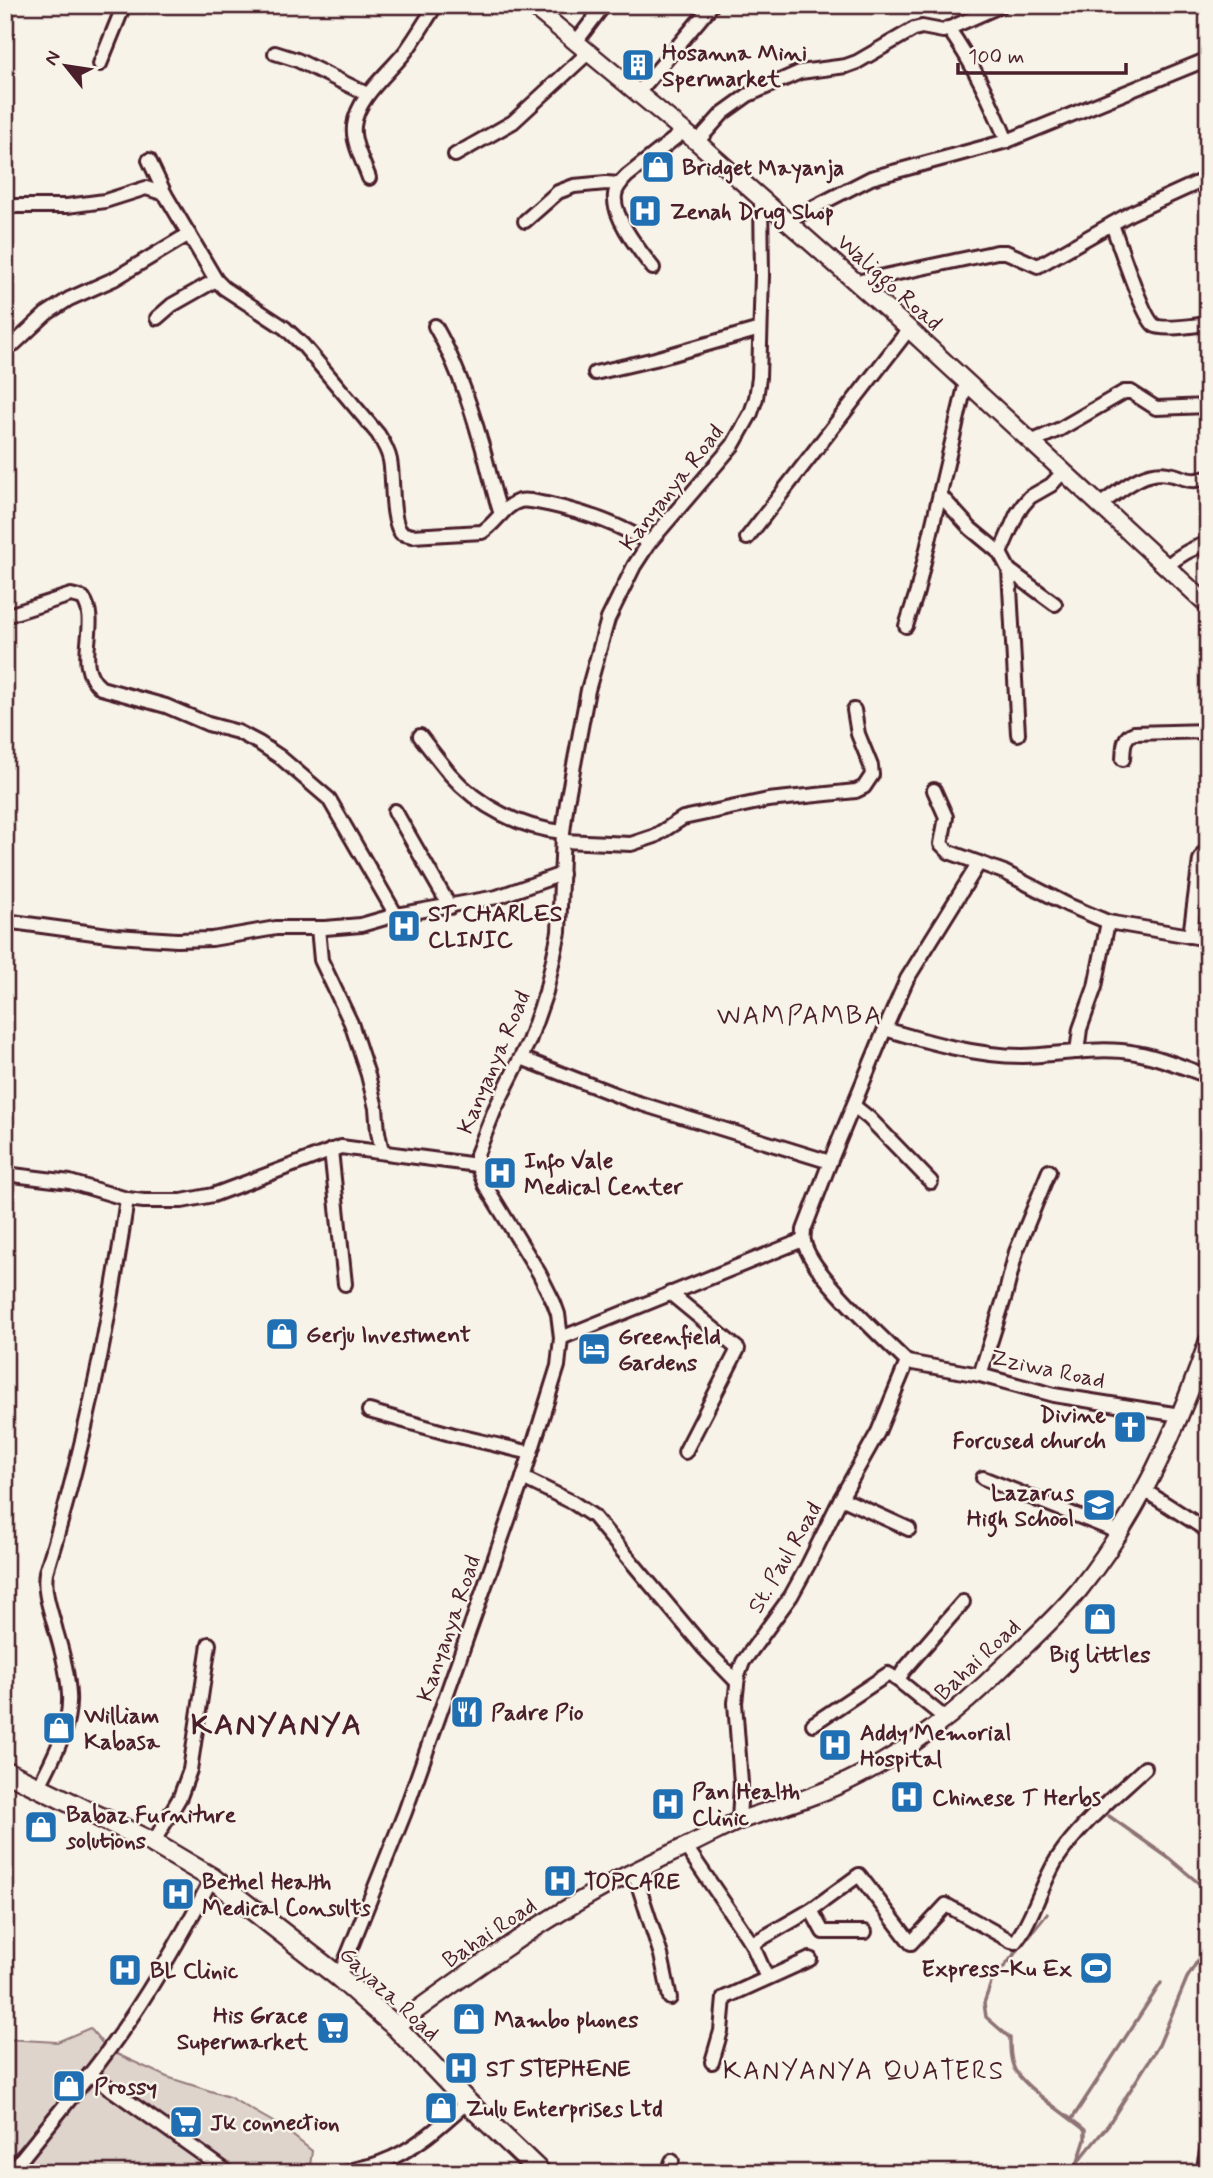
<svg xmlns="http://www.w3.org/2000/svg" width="1213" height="2178" viewBox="0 0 1213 2178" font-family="Mynerve,sans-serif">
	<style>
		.green { fill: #ded4cc; stroke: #947a7c; stroke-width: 2 }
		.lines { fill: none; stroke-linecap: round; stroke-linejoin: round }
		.stream { stroke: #8e7275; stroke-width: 3.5 }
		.minor-casing { stroke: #4a1f2b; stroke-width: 18 }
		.tertiary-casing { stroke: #4a1f2b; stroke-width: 21 }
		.primary-casing { stroke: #4a1f2b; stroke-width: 24 }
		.minor { stroke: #f7f3e8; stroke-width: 12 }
		.tertiary { stroke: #f7f3e8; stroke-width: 16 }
		.primary { stroke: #f7f3e8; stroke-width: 19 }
		.labels { text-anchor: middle; stroke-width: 5; stroke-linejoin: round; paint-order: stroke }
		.poi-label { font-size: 23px; font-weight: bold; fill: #4a1f2b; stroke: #f7f3e8; text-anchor: start }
		.street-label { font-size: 23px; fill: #4a1f2b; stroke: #f7f3e8 }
		.quarter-label { font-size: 26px; letter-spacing: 2px; fill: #4a1f2b; stroke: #f7f3e8 }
		.district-label { font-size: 30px; font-weight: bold; letter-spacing: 2px; fill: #4a1f2b; stroke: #f7f3e8 }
	</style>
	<rect width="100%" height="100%" fill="#f7f3e8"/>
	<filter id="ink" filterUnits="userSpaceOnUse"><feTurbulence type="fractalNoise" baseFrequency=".0143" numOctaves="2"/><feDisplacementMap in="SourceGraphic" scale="14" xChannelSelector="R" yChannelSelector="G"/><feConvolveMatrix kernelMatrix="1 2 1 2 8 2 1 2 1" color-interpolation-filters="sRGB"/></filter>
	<g filter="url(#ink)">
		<!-- green -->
		<polygon class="green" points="90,2028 108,2050 167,2077 229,2097 282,2127 312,2151 309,2173 5,2173 5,2039 57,2042"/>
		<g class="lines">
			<!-- stream -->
			<g class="stream">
				<polyline points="1109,1816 1170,1859 1208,1891"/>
				<path d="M1047 1914 991 1983 984 2003 986 2017 1010 2038C1010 2048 1010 2060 1015 2070 1025 2088 1068 2116 1085 2130V2140L1077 2165"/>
				<polyline points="1072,2119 1161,1983"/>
				<polyline points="5,2162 27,2143"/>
				<polyline points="1069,2173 1108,2125 1159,2045 1187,1978 1208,1944"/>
			</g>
			<defs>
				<g id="minor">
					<path d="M948 28C973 63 990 100 1007 141"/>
					<polyline points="576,42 604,5"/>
					<polyline points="275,53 297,60 367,94"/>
					<polyline points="100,64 124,5"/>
					<polyline points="638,93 712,5"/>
					<polyline points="697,142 723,113 748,95 800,72 846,66 857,62 914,29 922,27 943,31 1002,5"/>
					<polyline points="455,155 513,122 589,52"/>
					<path d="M149 160 165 194 216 280 224 288 285 328 303 345 378 434C383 442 388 450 390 460 394 480 390 517 401 533L412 536 482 532C496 524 504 505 520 501 528 499 539 503 547 504 584 512 617 523 649 543"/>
					<path d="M369 178C364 163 352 143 354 126 357 97 389 73 406 51 417 36 426 20 436 5"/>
					<polyline points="5,206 67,206 105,201 146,188 165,194"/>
					<polyline points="525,221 558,192 574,186 606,183 620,184"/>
					<polyline points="787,221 871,178 1007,141 1208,59"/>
					<path d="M1112 224C1118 241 1143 317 1154 325 1162 331 1196 325 1208 324"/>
					<path d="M653 268C640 251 612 217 615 195 616 187 622 181 627 176L684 131"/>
					<polyline points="856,282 997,252 1006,252 1038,266 1131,213 1208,178"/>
					<polyline points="157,318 172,305 216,280"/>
					<path d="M435 326C455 361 469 400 480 439 488 464 492 489 501 514"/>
					<polyline points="14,344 46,314 69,299 114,279 189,234"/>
					<polyline points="595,373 655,359 760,329"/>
					<polyline points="1031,442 1060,429 1124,392 1131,392 1156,408 1208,406"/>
					<polyline points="940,495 971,529 1000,553 1009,570 1018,734"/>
					<path d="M1099 505C1120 492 1142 469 1168 474 1184 476 1188 484 1206 478"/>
					<polyline points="747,538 909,329"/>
					<polyline points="1000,553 1017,514 1023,505 1030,497 1051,485 1063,472"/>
					<path d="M1166 567C1179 555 1191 549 1208 543"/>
					<polyline points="1009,570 1055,604"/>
					<path d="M5 616 71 595 83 598C102 625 71 664 101 688L166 706 208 724 238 732 259 743 280 757 329 799 396 915"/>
					<polyline points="906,626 917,592 966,382"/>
					<path d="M420 736C430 749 440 762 450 774 479 807 521 828 563 832"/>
					<path d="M1123 759C1124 749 1122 737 1134 733L1208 731"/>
					<polyline points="934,790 946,817 941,844 949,852 1004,872 1068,905 1108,922 1208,939"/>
					<polyline points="395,811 450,907"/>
					<polyline points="563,841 631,844 655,836 683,818 768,800 856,791 864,787 872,775 871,766 858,734 854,710"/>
					<polyline points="5,921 116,936 177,940 212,939 276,928 325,928 361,925 396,915 497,897 562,874"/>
					<polyline points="318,928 321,960 351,1023 368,1075 376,1108 378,1132 382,1152"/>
					<polyline points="1190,936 1200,860 1204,853 1208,853"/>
					<path d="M885 1029C928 1042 976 1056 1022 1056 1060 1055 1099 1046 1136 1053 1161 1057 1184 1068 1208 1076"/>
					<polyline points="1077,1052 1080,1029 1095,987 1108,922"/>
					<polyline points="521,1058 632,1101 830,1162"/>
					<polyline points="854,1106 869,1118 931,1182"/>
					<polyline points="331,1150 345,1284"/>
					<polyline points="5,1174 70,1182 127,1199 144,1201 182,1201 213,1195 341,1147 477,1165"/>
					<polyline points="670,1293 738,1349 685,1452"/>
					<polyline points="561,1338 803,1240"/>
					<path d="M907 1362C884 1339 808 1271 804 1241 803 1239 804 1233 804 1230L830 1162 885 1029 907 979 979 863"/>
					<polyline points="907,1362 980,1375 1054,1395 1180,1415"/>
					<polyline points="980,1375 1005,1296 1016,1252 1049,1171"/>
					<polyline points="1195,1378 1208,1386"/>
					<polyline points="369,1411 454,1435 531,1453"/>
					<polyline points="523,1478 572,1502 593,1516 704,1648 737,1682"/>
					<polyline points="983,1478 1118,1532"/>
					<polyline points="1144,1490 1208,1531"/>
					<polyline points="841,1498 909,1529"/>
					<polyline points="946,1719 898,1680 904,1670 963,1602"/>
					<polyline points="813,1724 888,1674 898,1680"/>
					<path d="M38 1788C52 1760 71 1728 69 1695 68 1674 62 1651 56 1631 51 1611 43 1593 46 1572 84 1451 109 1325 127 1199"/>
					<polyline points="739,1821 741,1783 735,1703 738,1676 743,1662 791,1596 808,1565 841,1498 878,1432 907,1362"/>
					<polyline points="153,1843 180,1797 190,1770 209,1644"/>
					<polyline points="686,1847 752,1944 767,1978"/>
					<polyline points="634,1872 661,1955 670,1998"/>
					<path d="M212 1878C177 1946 138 2014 90 2074L229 2173"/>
					<polyline points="811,1910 823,1932 865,1932"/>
					<path d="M752 1944 811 1910 859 1875 911 1943 946 1905 1011 1941 1015 1942C1032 1921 1042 1883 1057 1859 1080 1824 1115 1796 1145 1768"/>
					<polyline points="339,1977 405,1812 523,1478 558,1366 561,1338 558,1314 554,1303 539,1273 485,1185 477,1165 477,1154 495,1109 529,1041 546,992 559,932 563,832 567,802 588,690 608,619 634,566 649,543 733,445 751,413 756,398 759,378 762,275 761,199"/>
					<polyline points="712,2062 721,2031 724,1998 810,1959"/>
					<polyline points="10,2173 90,2074"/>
					<path d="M346 2173C358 2167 370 2167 382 2162 415 2150 442 2124 467 2102"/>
					<polyline points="668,2173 672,2161"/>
					<polyline points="1203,2173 1208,2146"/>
				</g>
				<g id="tertiary">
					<polyline points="531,5 697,142 909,329 1208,605"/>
					<path d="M395 2026C466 1974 538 1922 617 1880 641 1868 666 1856 691 1844 708 1836 724 1827 741 1820 782 1806 822 1795 860 1775 914 1747 962 1708 1005 1665 1030 1641 1057 1617 1079 1590 1137 1517 1178 1429 1208 1341"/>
				</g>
				<polyline id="primary" points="5,1771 153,1843 212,1878 339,1977 395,2026 467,2102 541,2173"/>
			</defs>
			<!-- minor casing -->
			<use href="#minor" class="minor-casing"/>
			<!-- tertiary casing -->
			<use href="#tertiary" class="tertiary-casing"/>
			<!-- primary casing -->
			<use href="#primary" class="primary-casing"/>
			<!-- minor -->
			<use href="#minor" class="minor"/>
			<!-- tertiary -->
			<use href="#tertiary" class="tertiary"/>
			<!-- primary -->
			<use href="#primary" class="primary"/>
		</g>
	</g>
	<!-- icons -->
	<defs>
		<symbol id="building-square" viewBox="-11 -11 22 22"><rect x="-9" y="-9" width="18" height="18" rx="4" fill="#1f6fb2" stroke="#f7f3e8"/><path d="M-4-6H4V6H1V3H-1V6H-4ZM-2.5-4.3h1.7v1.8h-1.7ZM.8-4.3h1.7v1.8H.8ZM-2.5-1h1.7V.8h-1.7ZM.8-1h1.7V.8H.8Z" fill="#fff"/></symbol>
		<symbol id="shop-square" viewBox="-11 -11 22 22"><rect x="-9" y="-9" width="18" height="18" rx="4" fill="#1f6fb2" stroke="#f7f3e8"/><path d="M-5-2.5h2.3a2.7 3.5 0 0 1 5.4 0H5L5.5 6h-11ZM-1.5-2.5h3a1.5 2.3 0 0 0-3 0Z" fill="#fff"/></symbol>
		<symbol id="hospital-square" viewBox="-11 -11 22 22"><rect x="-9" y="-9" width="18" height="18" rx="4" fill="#1f6fb2" stroke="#f7f3e8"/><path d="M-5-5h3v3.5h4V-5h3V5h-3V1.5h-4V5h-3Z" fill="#fff"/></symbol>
		<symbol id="hotel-square" viewBox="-11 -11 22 22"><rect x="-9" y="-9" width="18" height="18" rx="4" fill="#1f6fb2" stroke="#f7f3e8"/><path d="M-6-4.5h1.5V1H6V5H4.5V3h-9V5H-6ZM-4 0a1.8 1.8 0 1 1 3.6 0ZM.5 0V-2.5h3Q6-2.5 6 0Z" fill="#fff"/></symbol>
		<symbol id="church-square" viewBox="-11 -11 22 22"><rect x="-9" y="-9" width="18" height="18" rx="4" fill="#1f6fb2" stroke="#f7f3e8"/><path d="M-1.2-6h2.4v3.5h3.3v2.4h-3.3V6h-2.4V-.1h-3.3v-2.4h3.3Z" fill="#fff"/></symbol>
		<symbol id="school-square" viewBox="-11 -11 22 22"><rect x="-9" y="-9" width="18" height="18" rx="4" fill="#1f6fb2" stroke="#f7f3e8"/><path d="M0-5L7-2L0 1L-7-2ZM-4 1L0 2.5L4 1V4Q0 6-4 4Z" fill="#fff"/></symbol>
		<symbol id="restaurant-square" viewBox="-11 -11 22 22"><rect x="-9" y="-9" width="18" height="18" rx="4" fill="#1f6fb2" stroke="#f7f3e8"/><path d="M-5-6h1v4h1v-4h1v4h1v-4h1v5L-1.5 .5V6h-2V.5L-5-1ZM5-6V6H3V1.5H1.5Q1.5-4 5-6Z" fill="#fff"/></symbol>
		<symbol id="stadium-square" viewBox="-11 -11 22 22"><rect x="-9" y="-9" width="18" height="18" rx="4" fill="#1f6fb2" stroke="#f7f3e8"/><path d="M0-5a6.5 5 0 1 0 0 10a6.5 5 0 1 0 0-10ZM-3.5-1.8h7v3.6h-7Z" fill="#fff"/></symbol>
		<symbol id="supermarket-square" viewBox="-11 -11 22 22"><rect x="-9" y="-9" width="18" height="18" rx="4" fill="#1f6fb2" stroke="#f7f3e8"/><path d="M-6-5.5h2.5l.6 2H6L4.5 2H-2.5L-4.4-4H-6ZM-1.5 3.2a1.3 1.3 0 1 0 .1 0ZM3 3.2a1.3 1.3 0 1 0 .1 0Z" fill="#fff"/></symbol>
	</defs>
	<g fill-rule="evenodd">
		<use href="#building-square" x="619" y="46" width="38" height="38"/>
		<use href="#shop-square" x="639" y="148" width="38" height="38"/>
		<use href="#hospital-square" x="626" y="192" width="38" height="38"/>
		<use href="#hospital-square" x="385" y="907" width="38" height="38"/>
		<use href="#hospital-square" x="481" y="1154" width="38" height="38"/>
		<use href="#shop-square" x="263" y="1315" width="38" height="38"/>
		<use href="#hotel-square" x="575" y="1330" width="38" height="38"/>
		<use href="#church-square" x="1111" y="1408" width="38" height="38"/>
		<use href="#school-square" x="1080" y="1486" width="38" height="38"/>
		<use href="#shop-square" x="1081" y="1600" width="38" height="38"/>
		<use href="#restaurant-square" x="448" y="1693" width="38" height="38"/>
		<use href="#shop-square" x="40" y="1709" width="38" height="38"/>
		<use href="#hospital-square" x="816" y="1726" width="38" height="38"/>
		<use href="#hospital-square" x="888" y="1778" width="38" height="38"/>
		<use href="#hospital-square" x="649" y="1785" width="38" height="38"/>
		<use href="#shop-square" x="22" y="1808" width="38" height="38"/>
		<use href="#hospital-square" x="541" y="1862" width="38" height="38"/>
		<use href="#hospital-square" x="159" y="1875" width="38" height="38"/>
		<use href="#stadium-square" x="1077" y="1949" width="38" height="38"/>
		<use href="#hospital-square" x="106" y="1951" width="38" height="38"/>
		<use href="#shop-square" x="450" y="2000" width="38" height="38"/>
		<use href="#supermarket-square" x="314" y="2009" width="38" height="38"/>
		<use href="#hospital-square" x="442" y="2049" width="38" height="38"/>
		<use href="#shop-square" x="50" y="2067" width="38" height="38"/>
		<use href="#shop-square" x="422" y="2089" width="38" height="38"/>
		<use href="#supermarket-square" x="167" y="2103" width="38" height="38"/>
	</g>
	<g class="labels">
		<!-- poi labels -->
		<g class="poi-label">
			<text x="662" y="60">Hosanna Mini<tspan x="662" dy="26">Spermarket</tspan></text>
			<text x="682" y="175">Bridget Mayanja</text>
			<text x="670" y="219">Zenah Drug Shop</text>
			<text x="428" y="921">ST CHARLES<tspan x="428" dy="26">CLINIC</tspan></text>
			<text x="524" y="1168">Info Vale<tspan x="524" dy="26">Medical Center</tspan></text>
			<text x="306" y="1342">Gerju Investment</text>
			<text x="618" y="1344">Greenfield<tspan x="618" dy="26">Gardens</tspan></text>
			<text x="1106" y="1422" text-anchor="end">Divine<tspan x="1106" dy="26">Forcused church</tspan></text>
			<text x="1074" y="1500" text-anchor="end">Lazarus<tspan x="1074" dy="26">High School</tspan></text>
			<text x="1100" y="1662" text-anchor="middle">Big littles</text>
			<text x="491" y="1720">Padre Pio</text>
			<text x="84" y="1723">William<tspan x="84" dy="26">Kabasa</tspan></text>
			<text x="860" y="1740">Addy Memorial<tspan x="860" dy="26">Hospital</tspan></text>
			<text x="692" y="1799">Pan Health<tspan x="692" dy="26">Clinic</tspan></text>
			<text x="932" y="1805">Chinese T Herbs</text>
			<text x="66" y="1822">Babaz Furniture<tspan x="66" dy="26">solutions</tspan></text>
			<text x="202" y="1889">Bethel Health<tspan x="202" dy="26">Medical Consults</tspan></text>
			<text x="584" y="1889">TOPCARE</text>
			<text x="1072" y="1976" text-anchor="end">Express-Ku Ex</text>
			<text x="150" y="1978">BL Clinic</text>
			<text x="308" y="2023" text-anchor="end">His Grace<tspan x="308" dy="26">Supermarket</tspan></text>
			<text x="494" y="2027">Mambo phones</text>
			<text x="486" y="2076">ST STEPHENE</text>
			<text x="94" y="2094">Prossy</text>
			<text x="466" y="2116">Zulu Enterprises Ltd</text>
			<text x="210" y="2130">Jk connection</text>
		</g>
		<!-- street labels -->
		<g class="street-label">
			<text transform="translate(890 282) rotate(42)" y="8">Waliggo Road</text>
			<text transform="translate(671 487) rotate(-52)" y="8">Kanyanya Road</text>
			<text transform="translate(493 1062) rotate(-67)" y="8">Kanyanya Road</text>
			<text transform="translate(1048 1368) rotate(12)" y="8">Zziwa Road</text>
			<text transform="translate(784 1557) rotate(-60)" y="8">St. Paul Road</text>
			<text transform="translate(448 1628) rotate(-71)" y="8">Kanyanya Road</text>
			<text transform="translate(977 1659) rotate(-43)" y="8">Bahai Road</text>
			<text transform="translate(489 1932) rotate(-34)" y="8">Bahai Road</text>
			<text transform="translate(390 1993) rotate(43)" y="8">Gayaza Road</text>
		</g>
		<!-- quarter labels -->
		<g class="quarter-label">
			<text x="800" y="1024">WAMPAMBA</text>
			<text x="864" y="2079">KANYANYA QUATERS</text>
		</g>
		<!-- district labels -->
		<g class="district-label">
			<text x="277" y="1734">KANYANYA</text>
		</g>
	</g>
	<!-- margin -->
	<rect width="1213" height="2178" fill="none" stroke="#f7f3e8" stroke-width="28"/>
	<rect x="14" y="14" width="1185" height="2150" fill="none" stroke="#4a1f2b" stroke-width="2.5" filter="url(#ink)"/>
	<!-- north arrow -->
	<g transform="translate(66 66) rotate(300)" stroke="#f7f3e8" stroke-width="5" paint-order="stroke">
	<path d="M0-5L12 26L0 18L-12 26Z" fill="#4a1f2b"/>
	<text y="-10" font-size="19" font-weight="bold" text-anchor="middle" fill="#4a1f2b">N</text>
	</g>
	<!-- scale -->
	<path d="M958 63v10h168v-10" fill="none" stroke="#4a1f2b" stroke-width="3.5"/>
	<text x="968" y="63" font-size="21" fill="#4a1f2b" stroke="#f7f3e8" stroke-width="5" paint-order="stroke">100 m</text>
</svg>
